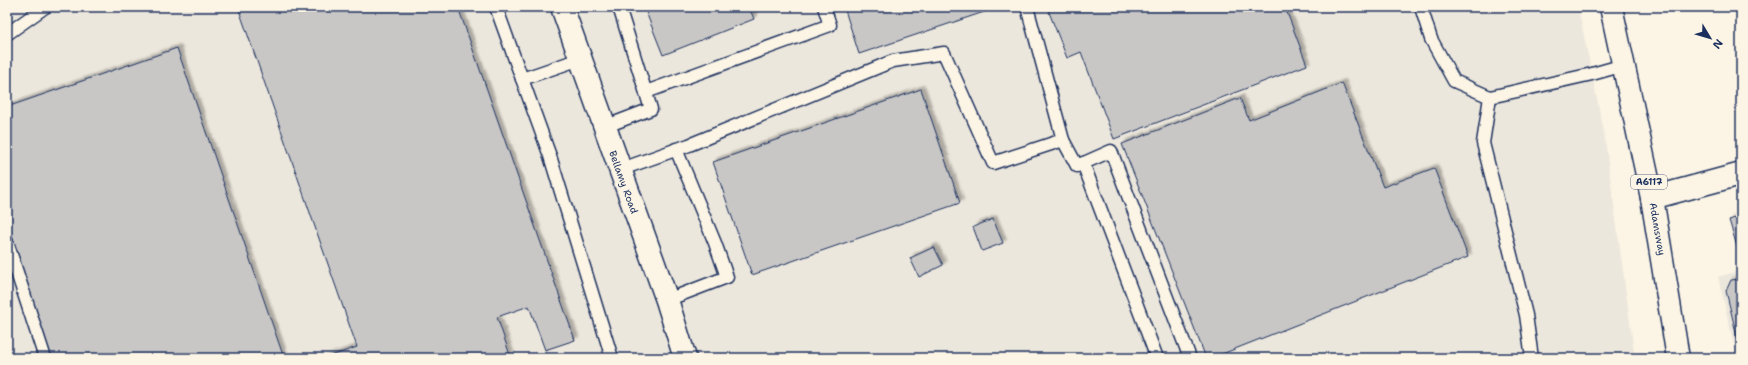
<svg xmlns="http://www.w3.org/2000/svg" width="1748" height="365" viewBox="0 0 1748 365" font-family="'Shantell Sans',sans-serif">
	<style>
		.built { fill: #ece7dc }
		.building { fill: #c8c7c6; stroke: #1b2f5e; filter: url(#shadow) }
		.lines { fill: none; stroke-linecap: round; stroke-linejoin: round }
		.lane-casing { stroke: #1b2f5e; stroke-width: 15 }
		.street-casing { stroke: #1b2f5e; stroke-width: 25 }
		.primary-casing { stroke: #1b2f5e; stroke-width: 25 }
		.lane { stroke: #fcf5e5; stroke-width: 12 }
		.street { stroke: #fcf5e5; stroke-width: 22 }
		.primary { stroke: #fcf5e5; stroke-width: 22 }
		.labels { text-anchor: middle; stroke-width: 3; stroke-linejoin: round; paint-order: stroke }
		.shield { fill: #fcf5e5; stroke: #5e6a86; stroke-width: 1 }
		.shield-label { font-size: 9px; font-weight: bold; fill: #1b2f5e }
		.street-label { font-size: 10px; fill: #1b2f5e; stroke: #fcf5e5 }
	</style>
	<defs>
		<filter id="shadow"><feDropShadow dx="3.5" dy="-3.5" stdDeviation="1" flood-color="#0004"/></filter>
	</defs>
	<rect width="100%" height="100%" fill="#fcf5e5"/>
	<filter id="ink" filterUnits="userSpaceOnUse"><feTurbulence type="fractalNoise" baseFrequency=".025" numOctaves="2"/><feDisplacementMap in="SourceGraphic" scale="8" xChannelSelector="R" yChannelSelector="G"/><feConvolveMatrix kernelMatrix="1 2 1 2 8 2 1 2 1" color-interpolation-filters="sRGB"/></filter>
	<g filter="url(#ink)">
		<!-- built -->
		<g class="built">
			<polygon points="7,7 1578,7 1604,132 1635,358 7,358"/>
			<polygon points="1741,270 1741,358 1737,358 1718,277"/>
		</g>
		<!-- building -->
		<g class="building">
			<polygon points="238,7 458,7 575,340 545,350 529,306 497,317 511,358 325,358 357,347"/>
			<polygon points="644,7 749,7 754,19 663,55"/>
			<polygon points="844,7 989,7 990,10 859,54"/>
			<polygon points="1047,7 1285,7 1307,65 1114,139 1081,52 1067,58"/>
			<polygon points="177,48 284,358 51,358 7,229 7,107"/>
			<polygon points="1342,83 1383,187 1434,168 1468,257 1212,358 1206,358 1122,144 1240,98 1249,120"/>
			<polygon points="921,89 960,203 752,275 713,162"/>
			<polygon points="1741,216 1741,260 1729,220"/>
			<polygon points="993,219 1003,243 982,251 973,227"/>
			<polygon points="934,247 943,265 919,277 910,258"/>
			<polygon points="1741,279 1741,343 1738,341 1726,291 1731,280"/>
		</g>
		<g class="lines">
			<defs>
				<g id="lane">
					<polyline points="496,7 550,156 612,358"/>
					<polyline points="1421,7 1431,39 1454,81 1490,97 1592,74 1624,65"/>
					<polyline points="7,34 45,7"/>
					<polyline points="522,79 580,59"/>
					<polyline points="646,92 830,25 824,7"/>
					<polyline points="1490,97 1483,143 1526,315 1532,358"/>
					<polyline points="604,127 651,109 619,7"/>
					<polyline points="1063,140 1077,166 1111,151 1190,358"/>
					<polyline points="1083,163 1157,358"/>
					<polyline points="619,170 689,145 893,61 944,53 993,163 1063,140 1027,7"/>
					<polyline points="7,242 45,358"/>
					<polyline points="667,300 727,277 715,243 676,149"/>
				</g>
				<g id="street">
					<polyline points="562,7 667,300 685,358"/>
					<polyline points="1652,198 1741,174"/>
				</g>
				<polyline id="primary" points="1611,7 1652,198 1678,358"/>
			</defs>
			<!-- lane casing -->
			<use href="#lane" class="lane-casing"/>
			<!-- street casing -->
			<use href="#street" class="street-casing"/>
			<!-- primary casing -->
			<use href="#primary" class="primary-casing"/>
			<!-- lane -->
			<use href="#lane" class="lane"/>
			<!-- street -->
			<use href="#street" class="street"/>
			<!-- primary -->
			<use href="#primary" class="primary"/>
		</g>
	</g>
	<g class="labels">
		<!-- shield labels -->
		<rect class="shield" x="1631" y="175" width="36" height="14" rx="3"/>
		<g class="shield-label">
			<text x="1649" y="185">A6117</text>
		</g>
		<!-- street labels -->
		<g class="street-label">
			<text transform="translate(624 182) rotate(70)" y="4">Bellamy Road</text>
			<text transform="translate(1658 229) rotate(80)" y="4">Adamsway</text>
		</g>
	</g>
	<!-- margin -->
	<rect width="1748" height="365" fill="none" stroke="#fcf5e5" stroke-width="24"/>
	<rect x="12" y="12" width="1724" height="341" fill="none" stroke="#1b2f5e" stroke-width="1.5" filter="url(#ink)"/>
	<!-- north arrow -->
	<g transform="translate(1710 38) rotate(128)" stroke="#fcf5e5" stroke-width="3" paint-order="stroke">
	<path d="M0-3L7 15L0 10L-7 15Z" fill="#1b2f5e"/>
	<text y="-6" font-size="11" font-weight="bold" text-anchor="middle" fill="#1b2f5e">N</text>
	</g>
</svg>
